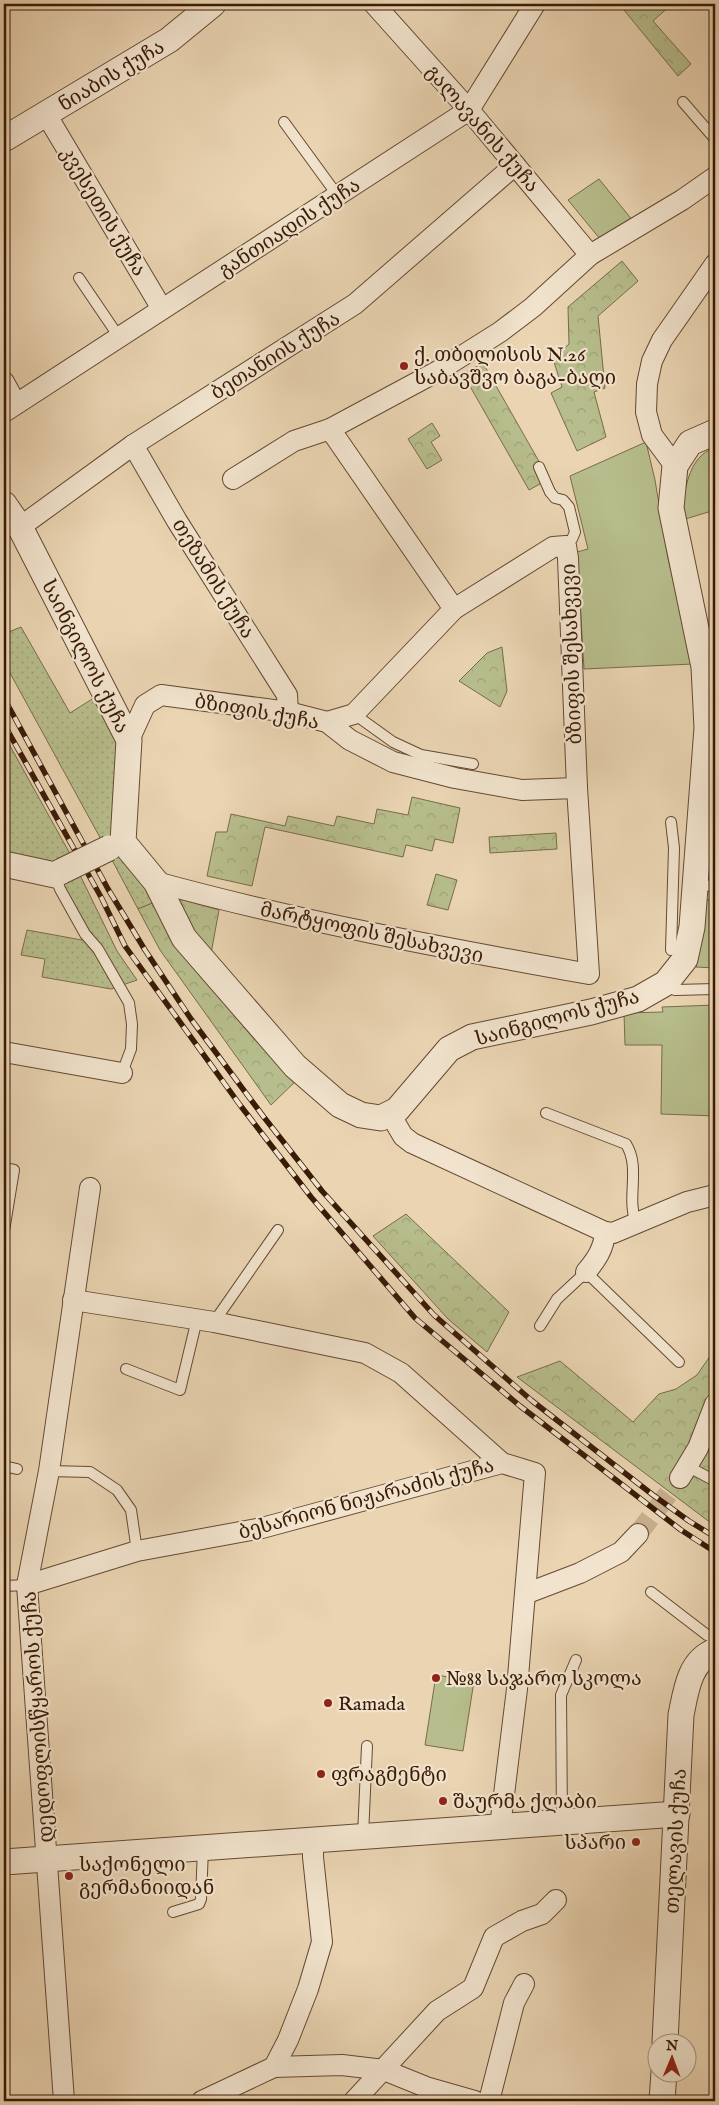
<svg xmlns="http://www.w3.org/2000/svg" width="719" height="2105" viewBox="0 0 719 2105" font-family="'IM FELL English','Noto Serif Georgian',serif">
	<style>
		.grass { fill: url(#grass-dots); stroke: #786c49 }
		.forest { fill: url(#forest-crowns); stroke: #786c49 }
		.green { fill: #b7bd8c; stroke: #786c49 }
		.lines { fill: none; stroke-linecap: round; stroke-linejoin: round }
		.minor-tunnel { stroke: #c7af90; stroke-width: 20; stroke-dasharray: 20 10; stroke-linecap: butt }
		.service-casing { stroke: #654931; stroke-width: 12 }
		.minor-casing { stroke: #654931; stroke-width: 22 }
		.tertiary-casing { stroke: #654931; stroke-width: 27 }
		.service { stroke: #f1e3cd; stroke-width: 10 }
		.minor { stroke: #f1e3cd; stroke-width: 20 }
		.tertiary { stroke: #f1e3cd; stroke-width: 25 }
		.rail-casing { stroke: #391b06; stroke-width: 5.5 }
		.rail { stroke: #f1e3cd; stroke-width: 4; stroke-dasharray: 11; stroke-linecap: butt }
		.tertiary-bridge-casing { stroke: #654931; stroke-width: 27; stroke-linecap: butt }
		.tertiary-bridge { stroke: #f1e3cd; stroke-width: 25 }
		.poi-dot { fill: #8f2418; stroke: #f1e3cd; stroke-width: 2 }
		.labels { text-anchor: middle; stroke-width: 4.5; stroke-linejoin: round; paint-order: stroke }
		.street-label { font-size: 20px; fill: #391b06; stroke: #f1e3cd }
		.poi-label { font-size: 20px; fill: #391b06; stroke: #f1e3cd; text-anchor: start }
	</style>
	<defs>
		<pattern id="grass-dots" width="8" height="8" patternUnits="userSpaceOnUse" patternTransform="scale(1.25)"><rect width="8" height="8" fill="#b7bd8c"/><path d="M2 2h.1M6 6h.1" fill="none" stroke="#9ea277" stroke-width="1.8" stroke-linecap="round"/></pattern>
		<pattern id="forest-crowns" width="20" height="18" patternUnits="userSpaceOnUse" patternTransform="scale(1.25)"><rect width="20" height="18" fill="#b7bd8c"/><path d="M2 6a3 3 0 1 1 6 0M12 15a3 3 0 1 1 6 0" fill="none" stroke="#9ea277"/></pattern>
	</defs>
	<rect width="100%" height="100%" fill="#ead4b2"/>
	<filter id="stains"><feTurbulence type="fractalNoise" baseFrequency=".004" numOctaves="4"/><feColorMatrix values="0 0 0 0 .2 0 0 0 0 .09 0 0 0 0 .02 0 0 0 .5 -.17"/></filter>
	<radialGradient id="worn" r=".72"><stop offset=".6" stop-color="#630" stop-opacity="0"/><stop offset="1" stop-color="#630" stop-opacity=".3"/></radialGradient>
	<!-- grass -->
	<g class="grass">
		<polygon points="21,627 70,713 100,694 115,732 120,756 117,822 109,839 103,843 4,662 4,634"/>
		<polygon points="4,735 69,852 71,857 49,866 4,851"/>
		<polygon points="119,857 133,863 155,902 138,909 112,860"/>
		<polygon points="80,875 117,951 137,980 111,989 42,977 45,959 21,955 27,930 82,940 56,878"/>
	</g>
	<!-- forest -->
	<g class="forest">
		<polygon points="619,4 672,4 653,21 691,64 678,76"/>
		<polygon points="622,261 638,281 598,316 605,388 594,392 606,437 577,451 551,393 562,387 553,359 569,344 568,307"/>
		<polygon points="483,363 549,479 529,490 463,374"/>
		<polygon points="432,423 440,436 431,442 442,460 427,469 408,439"/>
		<polygon points="502,647 507,691 500,707 459,681 487,653"/>
		<polygon points="412,797 460,808 453,843 435,839 432,851 406,845 403,857 265,827 252,886 207,876 216,832 227,832 231,814 285,826 288,816 334,826 337,816 374,824 377,809 408,815"/>
		<polygon points="556,833 557,849 490,853 489,837"/>
		<polygon points="436,874 457,880 448,910 427,905"/>
		<polygon points="176,900 183,900 219,910 210,959"/>
		<polygon points="155,902 299,1078 271,1105 160,950 138,909"/>
		<polygon points="406,1214 509,1312 487,1352 448,1319 373,1236"/>
		<polygon points="715,1349 715,1460 710,1470 715,1489 715,1526 517,1377 560,1361 633,1422 659,1394 676,1389 697,1375"/>
	</g>
	<!-- green -->
	<g class="green">
		<polygon points="599,179 633,221 600,239 568,200"/>
		<polygon points="646,442 655,480 668,558 693,664 584,669 577,552 588,549 570,476"/>
		<path d="M715 448V510L682 520C683 497 687 455 715 448Z"/>
		<polygon points="706,900 715,900 715,968 696,967"/>
		<polygon points="715,1005 715,1116 661,1114 662,1045 625,1045 624,1013 663,1012 662,1007"/>
		<polygon points="436,1675 474,1681 463,1751 425,1745"/>
	</g>
	<g class="lines">
		<!-- minor-tunnel -->
		<polyline class="minor-tunnel" points="638,1534 680,1478"/>
		<defs>
			<g id="service">
				<polyline points="683,102 715,139"/>
				<polyline points="284,122 338,196"/>
				<polyline points="79,278 119,337"/>
				<polyline points="539,467 550,492 555,498 563,500 569,507 575,532 572,539 566,546"/>
				<polyline points="354,714 393,742 421,755 473,764"/>
				<polyline points="55,875 60,889 85,934 98,949 129,1003 132,1024 131,1049 122,1073"/>
				<polyline points="695,885 715,886"/>
				<polyline points="671,950 674,848 671,822"/>
				<polyline points="666,984 675,990 715,989"/>
				<path d="M546 1113 626 1144C641 1168 626 1197 636 1223"/>
				<polyline points="4,1168 14,1170 4,1231"/>
				<polyline points="214,1322 278,1230"/>
				<polyline points="540,1326 557,1299 586,1272 679,1362"/>
				<polyline points="126,1369 180,1390 197,1319"/>
				<polyline points="4,1466 17,1469"/>
				<polyline points="687,1466 715,1481"/>
				<polyline points="49,1471 90,1472 117,1490 131,1510 137,1551"/>
				<polyline points="4,1586 27,1585"/>
				<polyline points="651,1592 707,1635 715,1638"/>
				<polyline points="562,1821 561,1695 576,1660"/>
				<polyline points="363,1836 367,1746"/>
				<polyline points="173,1912 199,1904 201,1899 203,1848"/>
			</g>
			<g id="minor">
				<polyline points="374,4 469,110 590,255"/>
				<polyline points="46,114 162,309"/>
				<polyline points="4,382 16,404"/>
				<polyline points="4,412 469,110 535,4"/>
				<polyline points="330,429 454,609"/>
				<polyline points="133,445 177,521 287,695 288,712"/>
				<polyline points="675,466 652,435 646,412 647,384 652,361 662,340 715,264"/>
				<polyline points="233,479 294,441 330,429 438,371 500,332 533,307 590,255 682,200 715,177"/>
				<polyline points="20,527 133,445 355,304 515,165"/>
				<polyline points="129,740 145,705 161,695 288,712 327,722 350,740 393,762 455,778 522,790 577,788"/>
				<path d="M156 882C298 921 444 948 589 974L577 788 568 558 566 546 553 547 454 609 354 714 327 722"/>
				<polyline points="4,1052 122,1073"/>
				<polyline points="390,1114 403,1136 412,1143 605,1232 613,1233 687,1202 715,1195"/>
				<path d="M586 1272C596 1260 604 1249 605 1232"/>
				<polyline points="73,1300 214,1322 365,1353 401,1373 502,1463"/>
				<polyline points="680,1478 698,1448 715,1404"/>
				<polyline points="27,1585 137,1551 262,1528 502,1463 535,1473 517,1689 500,1827"/>
				<polyline points="525,1594 580,1573 621,1552 638,1534"/>
				<polyline points="274,2067 342,2065 384,2070 426,2087 475,2101"/>
				<polyline points="64,2101 27,1585 49,1471 90,1188"/>
				<polyline points="202,2101 274,2067 288,2040 308,1989 322,1942 313,1857 313,1839"/>
				<polyline points="354,2101 437,2011 473,1988 494,1937 522,1921 542,1914 556,1900"/>
				<polyline points="489,2101 514,2003 524,1984"/>
			</g>
			<g id="tertiary">
				<polyline points="4,139 169,40 213,4"/>
				<polyline points="4,504 20,527 129,740 123,842 156,882 184,938 295,1066 340,1105 361,1115 381,1118 397,1110 449,1049 472,1037 591,1012 638,999 666,983 685,959 692,927 707,728 704,667 671,508 675,466 690,443 715,432"/>
				<polyline points="4,864 55,875 62,871"/>
				<polyline points="4,1862 677,1814"/>
				<path d="M665 2042 681 1715C686 1691 689 1661 715 1651"/>
				<polyline points="662,2101 664,2072"/>
			</g>
		</defs>
		<!-- service casing -->
		<use href="#service" class="service-casing"/>
		<!-- minor casing -->
		<use href="#minor" class="minor-casing"/>
		<!-- tertiary casing -->
		<use href="#tertiary" class="tertiary-casing"/>
		<!-- service -->
		<use href="#service" class="service"/>
		<!-- minor -->
		<use href="#minor" class="minor"/>
		<!-- tertiary -->
		<use href="#tertiary" class="tertiary"/>
		<defs>
			<g id="rail">
				<polyline points="4,698 108,889 145,950 191,1019 263,1116 322,1191 434,1315 531,1400 653,1495 689,1521 715,1537"/>
				<polyline points="4,724 101,897 125,946 240,1105 311,1197 415,1318 520,1406 681,1530 715,1552"/>
			</g>
		</defs>
		<!-- rail casing -->
		<use href="#rail" class="rail-casing"/>
		<!-- rail -->
		<use href="#rail" class="rail"/>
		<defs>
			<polyline id="tertiary-bridge" points="62,871 109,848"/>
		</defs>
		<!-- tertiary-bridge casing -->
		<use href="#tertiary-bridge" class="tertiary-bridge-casing"/>
		<!-- tertiary-bridge -->
		<use href="#tertiary-bridge" class="tertiary-bridge"/>
	</g>
	<!-- markers -->
	<g class="poi-dot">
		<circle cx="404" cy="366" r="5"/>
		<circle cx="436" cy="1678" r="5"/>
		<circle cx="328" cy="1703" r="5"/>
		<circle cx="321" cy="1774" r="5"/>
		<circle cx="443" cy="1801" r="5"/>
		<circle cx="636" cy="1842" r="5"/>
		<circle cx="69" cy="1876" r="5"/>
	</g>
	<g class="labels">
		<!-- street labels -->
		<g class="street-label">
			<text transform="translate(111 75) rotate(-31)" y="7">ნიაბის ქუჩა</text>
			<text transform="translate(483 128) rotate(49)" y="7">გალავანის ქუჩა</text>
			<text transform="translate(104 211) rotate(59)" y="7">კვესეთის ქუჩა</text>
			<text transform="translate(289 227) rotate(-33)" y="7">განთიადის ქუჩა</text>
			<text transform="translate(275 355) rotate(-32)" y="7">ბეთანიის ქუჩა</text>
			<text transform="translate(214 578) rotate(58)" y="7">თეზამის ქუჩა</text>
			<text transform="translate(571 654) rotate(-92)" y="7">ბზიფის შესახვევი</text>
			<text transform="translate(86 656) rotate(63)" y="7">საინგილოს ქუჩა</text>
			<text transform="translate(257 711) rotate(10)" y="7">ბზიფის ქუჩა</text>
			<text transform="translate(372 932) rotate(12)" y="7">მარტყოფის შესახვევი</text>
			<text transform="translate(557 1017) rotate(-15)" y="7">საინგილოს ქუჩა</text>
			<text transform="translate(366 1498) rotate(-15)" y="7">ბესარიონ ნიჟარაძის ქუჩა</text>
			<text transform="translate(37 1717) rotate(-94)" y="7">დედოფლისწყაროს ქუჩა</text>
			<text transform="translate(675 1841) rotate(-87)" y="7">თელავის ქუჩა</text>
		</g>
		<!-- poi labels -->
		<g class="poi-label">
			<text x="414" y="361">ქ. თბილისის N.26<tspan x="414" dy="23">საბავშვო ბაგა-ბაღი</tspan></text>
			<text x="446" y="1685">№88 საჯარო სკოლა</text>
			<text x="338" y="1710">Ramada</text>
			<text x="331" y="1781">ფრაგმენტი</text>
			<text x="453" y="1808">შაურმა ქლაბი</text>
			<text x="626" y="1849" text-anchor="end">სპარი</text>
			<text x="79" y="1871">საქონელი<tspan x="79" dy="23">გერმანიიდან</tspan></text>
		</g>
	</g>
	<!-- margin -->
	<rect width="719" height="2105" fill="none" stroke="#ead4b2" stroke-width="20"/>
	<rect x="5" y="5" width="709" height="2095" fill="none" stroke="#391b06" stroke-width="2.5"/>
	<rect x="10" y="10" width="699" height="2085" fill="none" stroke="#391b06"/>
	<!-- north arrow -->
	<g transform="translate(672 2058) rotate(1)"><circle r="24" fill="#f1e3cd" stroke="#a7937d"/>
	<path d="M0-4L9 19L0 12L-9 19Z" fill="#8f2418"/>
	<text y="-8" font-size="14" font-weight="bold" text-anchor="middle" fill="#391b06">N</text>
	</g>
	<rect width="100%" height="100%" filter="url(#stains)"/>
	<rect width="100%" height="100%" fill="url(#worn)"/>
</svg>
